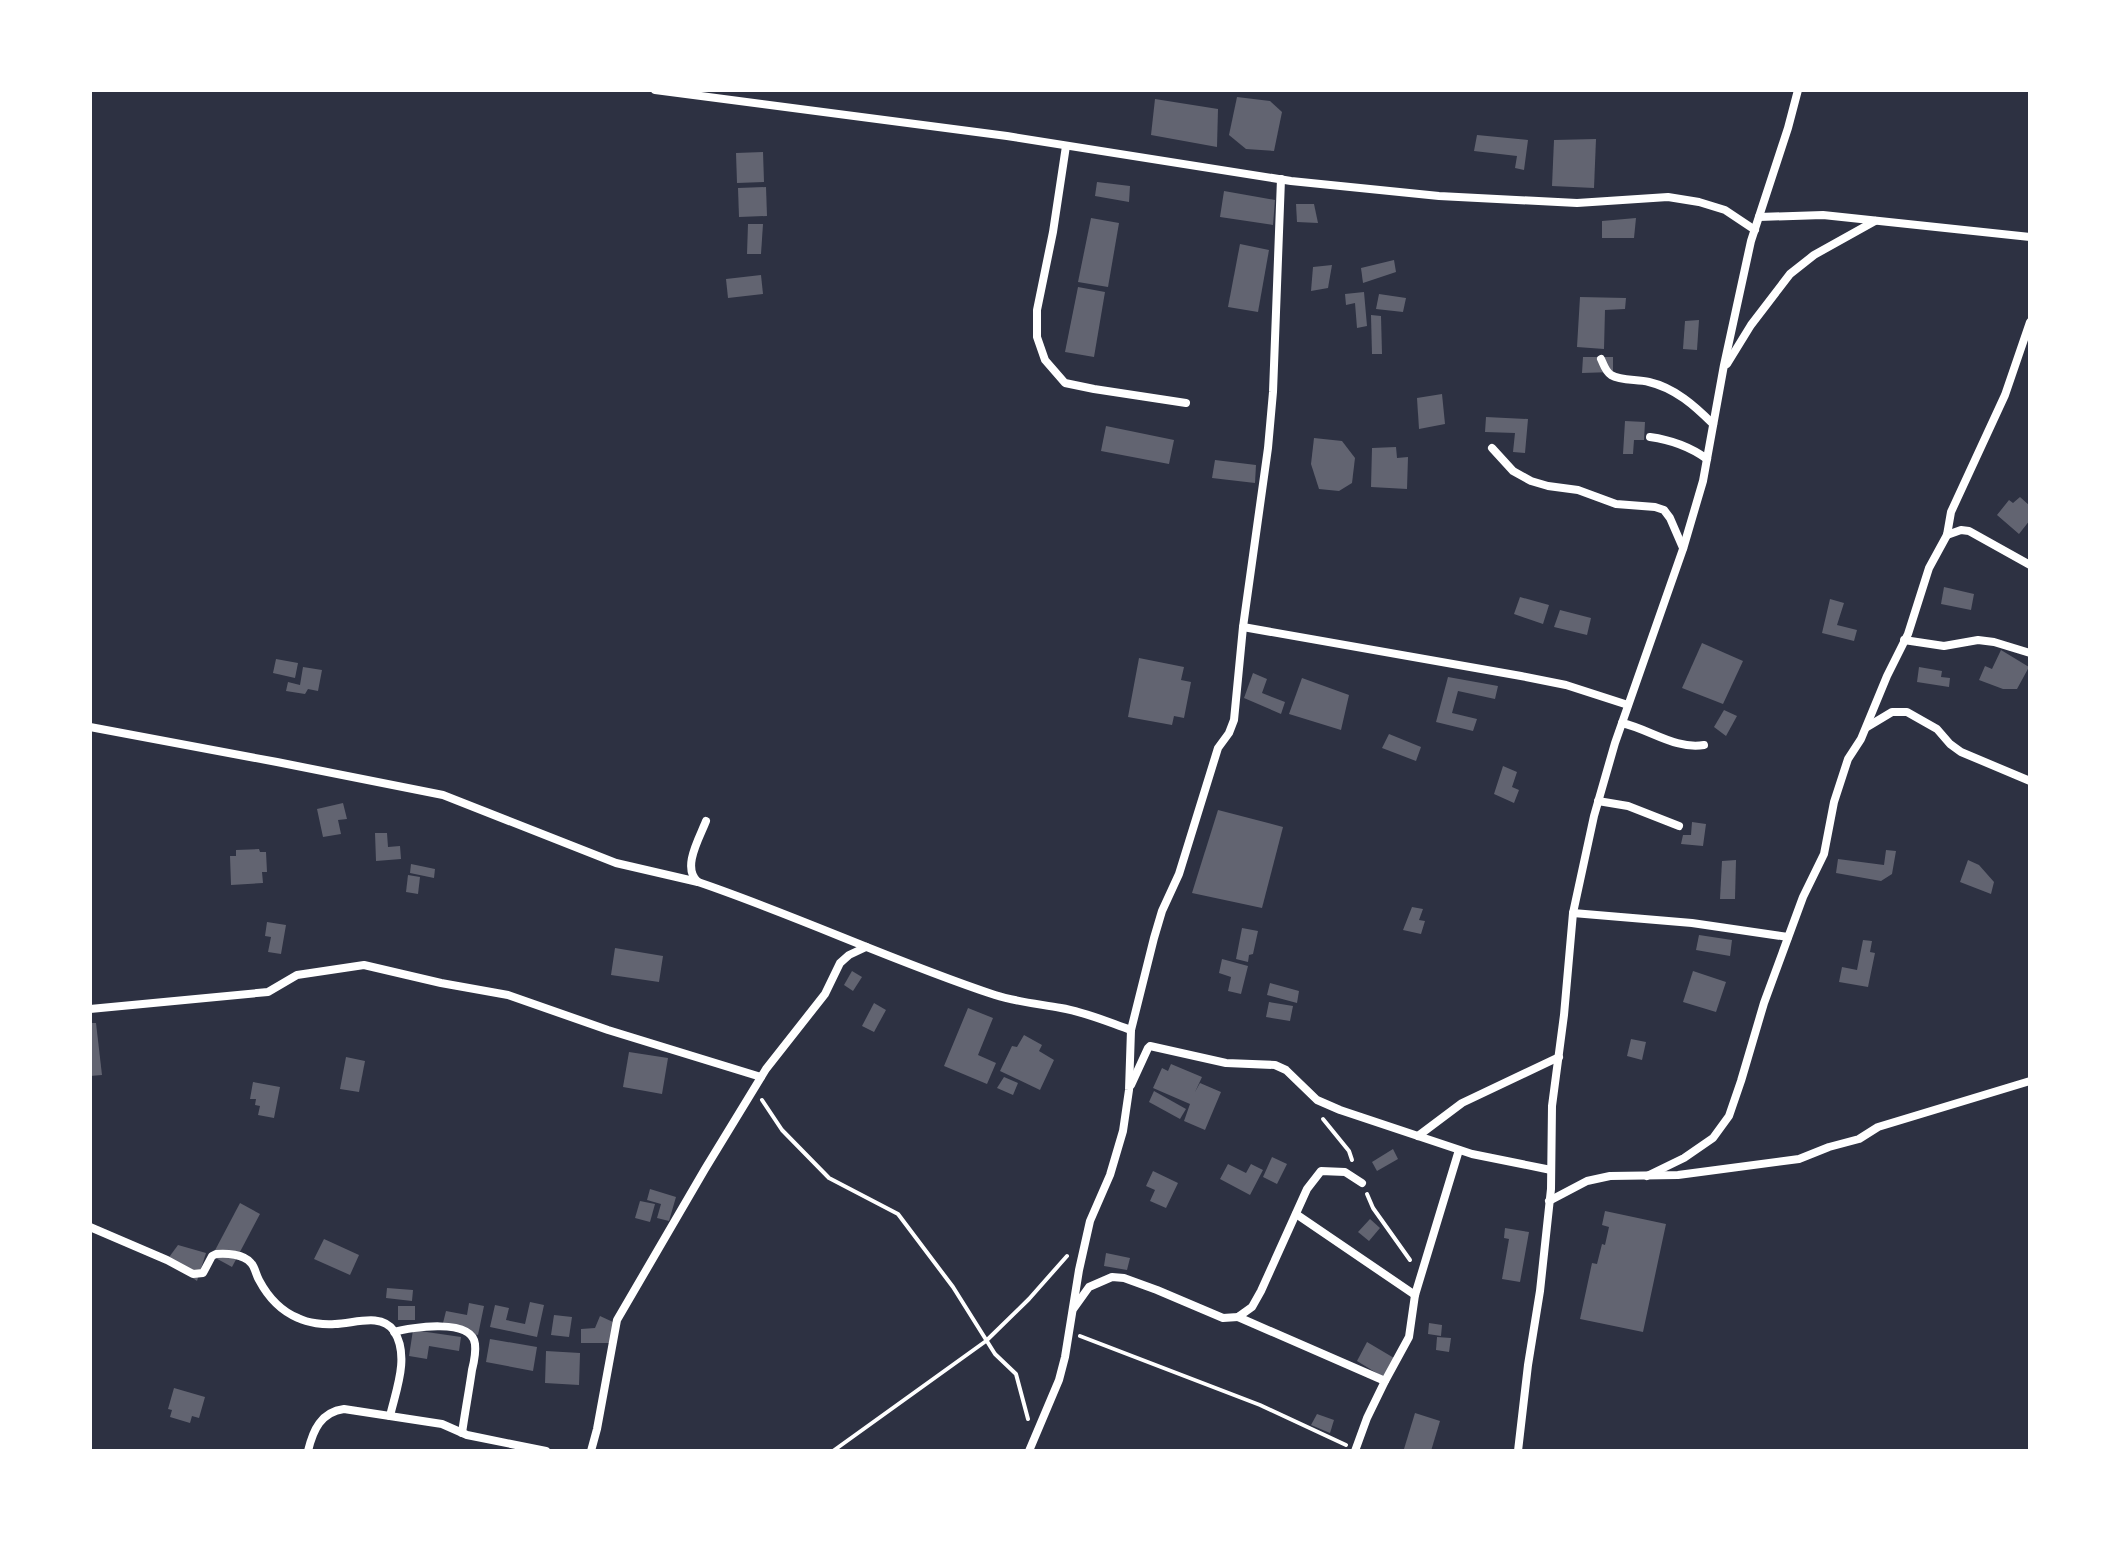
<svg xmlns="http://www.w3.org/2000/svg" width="2120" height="1541" viewBox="0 0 2120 1541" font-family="Arial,sans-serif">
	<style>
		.building { fill: #626471 }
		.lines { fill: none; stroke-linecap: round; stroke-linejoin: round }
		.path { stroke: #fff; stroke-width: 4 }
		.minor { stroke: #fff; stroke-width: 8 }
	</style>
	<rect width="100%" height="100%" fill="#2d3142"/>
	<!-- building -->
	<g class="building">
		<polygon points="1237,97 1270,101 1282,112 1274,151 1246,149 1229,135"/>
		<polygon points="1155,99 1218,109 1217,147 1151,135"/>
		<polygon points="1477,135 1528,140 1524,170 1515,168 1517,156 1474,151"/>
		<polygon points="1596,139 1594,188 1552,186 1554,140"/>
		<polygon points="763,152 764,182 737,183 736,153"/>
		<polygon points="1097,182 1130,186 1129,202 1095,196"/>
		<polygon points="766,187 767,216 739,217 738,188"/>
		<polygon points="1224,191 1275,200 1273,225 1220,217"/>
		<polygon points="1296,204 1314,204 1318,223 1297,222"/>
		<polygon points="1091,218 1119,223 1108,287 1078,282"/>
		<polygon points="1636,218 1634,238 1602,238 1602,221"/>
		<polygon points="748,224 763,224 761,254 747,254"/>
		<polygon points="1240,244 1269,250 1258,312 1228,307"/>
		<polygon points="1394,260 1396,272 1363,283 1361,268"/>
		<polygon points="1332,265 1328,288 1311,291 1313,267"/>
		<polygon points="761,275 763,294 728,298 726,279"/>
		<polygon points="1078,287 1105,292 1094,357 1065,352"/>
		<polygon points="1364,292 1367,326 1357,328 1355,303 1346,305 1345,294"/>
		<polygon points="1379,294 1406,298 1403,312 1376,309"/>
		<polygon points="1580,297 1626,298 1625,309 1605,310 1604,349 1577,347"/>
		<polygon points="1371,315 1381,316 1382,354 1372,354"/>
		<polygon points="1699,320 1697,350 1683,349 1685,321"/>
		<polygon points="1583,357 1613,357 1613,372 1582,373"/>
		<polygon points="1442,394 1445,424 1419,429 1417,398"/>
		<polygon points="1486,417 1528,419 1525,453 1513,452 1515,433 1485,432"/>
		<polygon points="1625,421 1645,422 1644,440 1634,440 1633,454 1623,454"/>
		<polygon points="1106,426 1174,440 1169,464 1101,451"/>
		<polygon points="1314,438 1342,441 1355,458 1352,483 1339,491 1319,489 1311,464"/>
		<polygon points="1396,447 1397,458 1408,457 1407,489 1371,487 1372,448"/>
		<polygon points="1215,460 1256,465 1255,483 1212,478"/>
		<polygon points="2020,497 2030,506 2030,520 2019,534 1997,515 2009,500 2013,503"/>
		<polygon points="1944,587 1974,594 1971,610 1941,604"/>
		<polygon points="1520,597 1549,605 1543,624 1514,614"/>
		<polygon points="1830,599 1844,603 1837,625 1857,630 1854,641 1822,633"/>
		<polygon points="1560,610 1591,618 1587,635 1554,627"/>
		<polygon points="1702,643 1743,661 1723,704 1682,688"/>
		<polygon points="2001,650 2029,667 2017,689 2003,689 1979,680 1985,666 1992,669"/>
		<polygon points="1139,658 1184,667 1181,680 1191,682 1184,718 1174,716 1172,725 1128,717"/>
		<polygon points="276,659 298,663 295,678 273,673"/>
		<polygon points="303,667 322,670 318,691 308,689 305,694 286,691 288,682 300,685"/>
		<polygon points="1919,667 1942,671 1941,677 1950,678 1949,687 1917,682"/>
		<polygon points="1253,673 1267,679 1262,693 1285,702 1281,714 1244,698"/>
		<polygon points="1448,677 1498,686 1495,699 1458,691 1452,713 1477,719 1473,731 1436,722"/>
		<polygon points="1302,678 1349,695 1341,730 1289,714"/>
		<polygon points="1724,710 1737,716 1726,736 1714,727"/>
		<polygon points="1389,734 1421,747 1416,761 1382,748"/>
		<polygon points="1503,766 1517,772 1512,787 1519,790 1514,803 1494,794"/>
		<polygon points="343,803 347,819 338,820 341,834 323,837 317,809"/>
		<polygon points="1218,810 1283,827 1262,908 1192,893"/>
		<polygon points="1692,822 1706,824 1703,846 1681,844 1683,835 1691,835"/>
		<polygon points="375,833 387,833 388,847 400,846 401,859 376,861"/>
		<polygon points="259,849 260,852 266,852 267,872 262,872 263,883 231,885 230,856 236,856 236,850"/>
		<polygon points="1886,850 1896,851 1892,874 1881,881 1836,873 1838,859 1884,865"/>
		<polygon points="1736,860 1735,899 1720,899 1722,861"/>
		<polygon points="1968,860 1979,865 1994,882 1991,894 1960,882"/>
		<polygon points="411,864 435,869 434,878 410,873"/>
		<polygon points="408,875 420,877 418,894 406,892"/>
		<polygon points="1412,907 1423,909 1419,920 1425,921 1421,934 1403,930"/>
		<polygon points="267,922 286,925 281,954 268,952 271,937 265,936"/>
		<polygon points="1242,928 1258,931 1253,954 1249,955 1248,962 1236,959"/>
		<polygon points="1699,935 1732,940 1730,956 1696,950"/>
		<polygon points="1863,940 1872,941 1870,952 1875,953 1868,987 1839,982 1842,967 1857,970"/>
		<polygon points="615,948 663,956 659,982 611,975"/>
		<polygon points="1222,959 1248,966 1241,994 1228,991 1231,977 1219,973"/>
		<polygon points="852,971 862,977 853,991 844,985"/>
		<polygon points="1693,971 1726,982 1716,1012 1683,1002"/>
		<polygon points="1270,983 1299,991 1297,1003 1267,995"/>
		<polygon points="1269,1002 1293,1006 1290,1021 1266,1017"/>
		<polygon points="874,1003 886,1010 874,1032 862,1026"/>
		<polygon points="968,1008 993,1018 978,1055 996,1063 987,1084 944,1066"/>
		<polygon points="90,1023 96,1023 102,1075 90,1076"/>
		<polygon points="1024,1035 1042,1045 1039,1051 1054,1060 1040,1090 1000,1071 1012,1046 1017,1047"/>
		<polygon points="1631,1039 1646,1042 1642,1060 1627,1056"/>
		<polygon points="629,1052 668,1058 662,1094 623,1087"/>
		<polygon points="346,1057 365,1061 359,1092 340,1089"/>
		<polygon points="1171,1064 1202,1077 1195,1092 1200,1083 1221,1092 1205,1130 1184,1121 1190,1104 1153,1088 1162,1068 1168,1071"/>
		<polygon points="1004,1077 1018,1083 1013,1095 997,1088"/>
		<polygon points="253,1082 280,1087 274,1118 258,1115 260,1106 255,1105 256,1099 250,1099"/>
		<polygon points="1154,1091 1186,1109 1180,1119 1149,1102"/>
		<polygon points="1393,1149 1398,1159 1377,1171 1372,1162"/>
		<polygon points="1272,1157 1287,1164 1277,1184 1263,1177"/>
		<polygon points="1228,1164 1246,1173 1251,1164 1263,1170 1250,1195 1220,1179"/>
		<polygon points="1153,1171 1178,1183 1166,1208 1150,1201 1155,1190 1146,1186"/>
		<polygon points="650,1189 676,1197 669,1221 657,1218 661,1204 647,1200"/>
		<polygon points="640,1201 655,1204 650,1222 635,1218"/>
		<polygon points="240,1203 260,1214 232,1267 212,1256"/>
		<polygon points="1605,1211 1666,1224 1643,1332 1580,1319 1592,1263 1597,1264 1602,1244 1605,1245 1609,1227 1602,1225"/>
		<polygon points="1370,1219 1380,1228 1369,1241 1358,1232"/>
		<polygon points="1505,1228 1529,1232 1520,1282 1502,1279 1509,1239 1504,1238"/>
		<polygon points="324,1239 359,1255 350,1275 314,1259"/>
		<polygon points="178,1245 206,1253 197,1281 167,1260"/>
		<polygon points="1106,1253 1130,1258 1127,1270 1104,1266"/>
		<polygon points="387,1288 413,1290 412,1301 386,1298"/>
		<polygon points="530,1302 544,1305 537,1337 490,1327 495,1305 509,1308 506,1320 525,1324"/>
		<polygon points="469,1303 484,1306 478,1335 442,1327 446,1311 467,1315"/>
		<rect x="398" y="1306" width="17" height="14"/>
		<polygon points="554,1315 572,1317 569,1337 551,1335"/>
		<polygon points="600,1316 613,1322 613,1343 581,1343 581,1329 595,1328"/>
		<polygon points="1429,1323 1442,1325 1441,1336 1428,1334"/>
		<polygon points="413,1330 461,1337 459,1351 429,1346 427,1359 409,1356"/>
		<polygon points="1437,1337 1451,1338 1449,1352 1436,1350"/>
		<polygon points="490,1339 537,1347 533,1371 486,1362"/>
		<polygon points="1367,1342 1394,1358 1383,1377 1357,1361"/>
		<polygon points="546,1351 580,1353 579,1385 545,1383"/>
		<polygon points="174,1388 205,1397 199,1418 192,1416 190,1423 170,1417 172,1410 168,1409"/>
		<polygon points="1415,1413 1440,1421 1431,1451 1404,1449"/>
		<polygon points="1317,1414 1334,1420 1330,1433 1311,1425"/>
	</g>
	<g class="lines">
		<!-- path -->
		<g class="path">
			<polyline points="762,1100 782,1130 829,1178 898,1214 953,1287 995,1354 1016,1374 1028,1419"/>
			<polyline points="1323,1119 1349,1151 1352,1160"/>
			<polyline points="1367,1194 1373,1208 1410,1260"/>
			<polyline points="1080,1336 1260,1405 1346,1445"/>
			<polyline points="833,1451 986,1341 1029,1299 1067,1256"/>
		</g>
		<!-- minor -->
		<g class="minor">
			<polyline points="655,90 1007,136 1291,181 1439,196 1577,203 1668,197 1699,202 1725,210 1755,230"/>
			<polyline points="1066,146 1053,232 1037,310 1037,337 1045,360 1065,383 1094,389 1186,403"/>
			<polyline points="1759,217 1823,215 2030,237"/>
			<path d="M1601 359C1604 365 1605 371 1611 375 1621 381 1637 379 1649 382 1675 388 1695 406 1713 424"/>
			<polyline points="1727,364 1751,325 1790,274 1814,255 1875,221"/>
			<path d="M1650 437C1672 440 1689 446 1707 459"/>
			<polyline points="1492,448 1513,471 1531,481 1548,486 1578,490 1616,504 1655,507 1664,510 1670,518 1683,548"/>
			<polyline points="1947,535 1961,530 1969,531 2030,565"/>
			<polyline points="1243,627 1521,676 1566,685 1628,705"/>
			<polyline points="1904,640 1944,646 1978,640 1994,642 2030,653"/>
			<path d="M1622 723C1649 729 1676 750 1704 745"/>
			<polyline points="90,727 277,762 443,795 616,863 698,882"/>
			<polyline points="1867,727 1892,712 1907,712 1937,729 1950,744 1961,752 2030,781"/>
			<polyline points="1598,801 1628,806 1679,826"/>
			<path d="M706 821C700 837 681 868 698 882 798 916 895 962 995 995 1017 1002 1039 1004 1061 1008 1085 1012 1108 1022 1131 1030"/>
			<polyline points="1573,913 1692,923 1788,937"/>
			<polyline points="90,1009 268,992 297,975 364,965 441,983 508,995 608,1030 761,1077"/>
			<polyline points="1131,1085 1148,1048 1150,1046 1226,1063 1275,1065 1286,1070 1317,1100 1340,1110 1472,1154 1551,1170"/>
			<polyline points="1418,1136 1462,1103 1559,1057"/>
			<polyline points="1647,1176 1684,1158 1713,1138 1729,1116 1741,1081 1764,1003 1803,897 1824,854 1834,802 1848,759 1861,739 1887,676 1908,634 1929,568 1947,535 1951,512 2005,395 2030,322"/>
			<polyline points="1549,1201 1587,1181 1610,1176 1678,1175 1799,1159 1829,1147 1859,1139 1878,1127 2030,1081"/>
			<polyline points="1296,1214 1415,1295"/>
			<path d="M90 1227 167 1260 193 1274 203 1273 212 1256 216 1254C226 1253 244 1254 251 1263 255 1267 256 1275 259 1280 268 1297 281 1311 298 1318 308 1323 324 1325 335 1324 353 1324 381 1312 394 1331 410 1356 396 1390 390 1416"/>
			<polyline points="1074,1308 1089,1287 1112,1277 1124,1278 1157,1290 1223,1318 1238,1317 1252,1307 1261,1291 1307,1189 1321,1171 1345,1172 1362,1183"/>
			<polyline points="1238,1317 1385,1381"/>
			<path d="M394 1332C412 1327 472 1318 475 1344 476 1352 474 1362 472 1370 469 1391 465 1412 462 1433"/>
			<path d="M308 1451C313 1430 321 1412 344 1409L442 1424 467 1435 546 1451"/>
			<polyline points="591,1451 597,1429 617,1320 705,1169 766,1069 825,994 840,963 849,955 866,947"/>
			<polyline points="1029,1451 1059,1380 1065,1357 1079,1270 1090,1221 1110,1175 1123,1131 1129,1090 1131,1030 1154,938 1162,911 1179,874 1218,748 1229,733 1234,720 1243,627 1268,448 1273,392 1281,179"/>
			<polyline points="1355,1451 1367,1418 1385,1381 1409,1337 1415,1295 1459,1150"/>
			<polyline points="1518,1451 1528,1365 1540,1291 1551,1189 1552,1106 1564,1015 1573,913 1594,816 1615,743 1683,549 1703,481 1724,365 1751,241 1788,128 1798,90"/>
		</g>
	</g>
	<!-- border -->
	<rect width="2120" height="1541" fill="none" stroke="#ffffff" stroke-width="184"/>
</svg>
